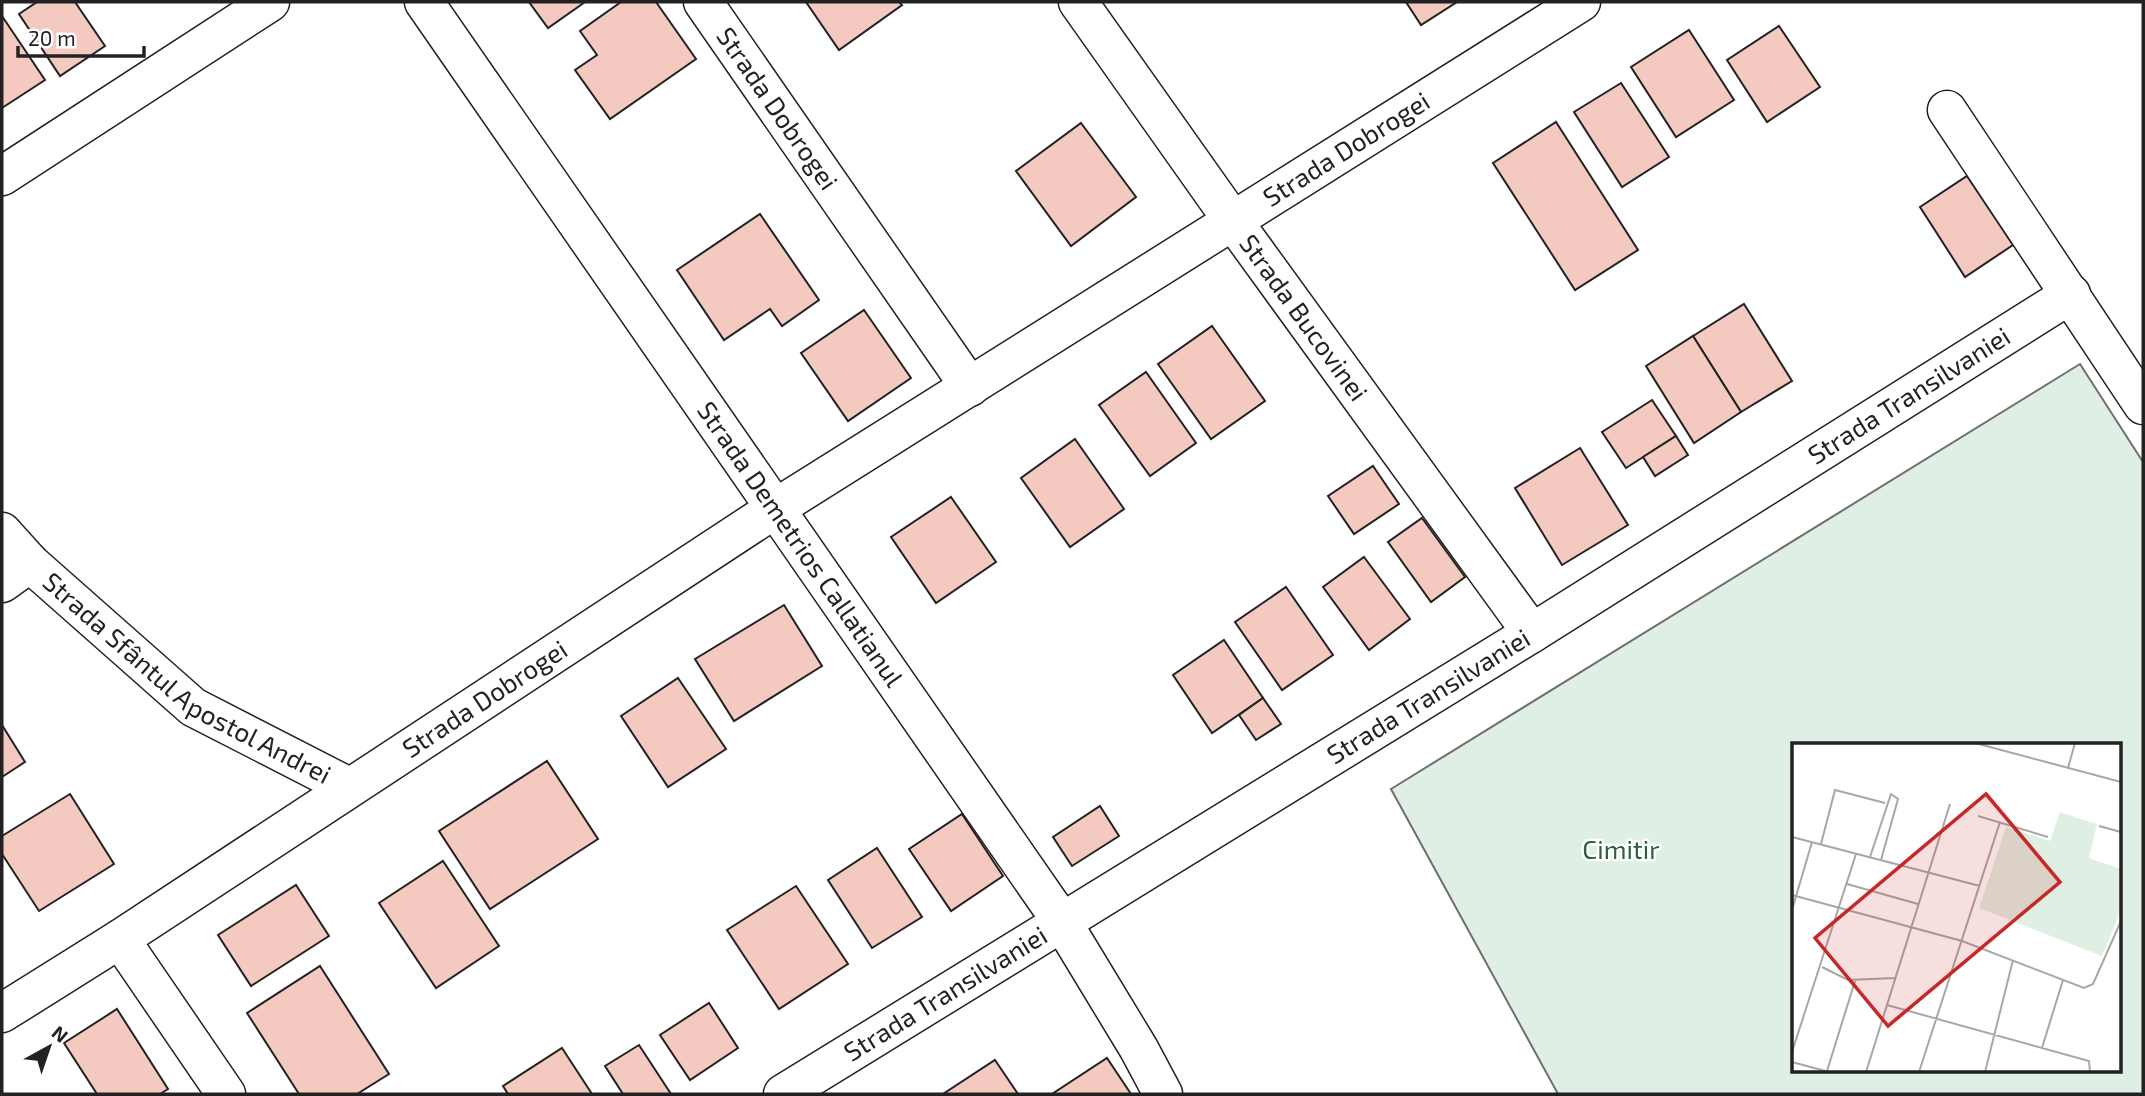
<svg xmlns="http://www.w3.org/2000/svg" width="2145" height="1096" viewBox="0 0 2145 1096" font-family="'Exo 2',sans-serif">
	<style>
		.green { fill: #e0efe3; stroke: #6f6f6f; stroke-width: 2; fill-rule: evenodd }
		.building { fill: #f3c9c0; stroke: #222; stroke-width: 2 }
		.lines { fill: none; stroke-linecap: round; stroke-linejoin: round }
		.minor-casing { stroke: #222; stroke-width: 41 }
		.minor { stroke: #fff; stroke-width: 38 }
		.labels { text-anchor: middle; stroke-width: 5; stroke-linejoin: round; paint-order: stroke }
		.street-label { font-size: 26px; fill: #222; stroke: #fff }
		.park-label { font-size: 26px; fill: #2f5e38; stroke: #fff }
		.inset-road { fill: none; stroke: #a7a7a7; stroke-width: 2 }
		.view { fill: #c62828; fill-opacity: 0.15; stroke: #c62828; stroke-width: 3.5 }
		.inset-edge { fill: none; stroke: #222; stroke-width: 3.5 }
	</style>
	<rect width="100%" height="100%" fill="#fff"/>
	<!-- green -->
	<path class="green" d="M2080 364 2143 462V1094H1558L1391 789ZM1793 744H2119V1070H1793Z"/>
	<!-- building -->
	<g class="building">
		<polygon points="37,2 75,2 105,46 60,76 19,14"/>
		<polygon points="529,2 585,2 548,28"/>
		<polygon points="621,2 656,2 696,59 610,119 575,70 597,55 580,31"/>
		<polygon points="806,2 899,2 902,5 839,50"/>
		<polygon points="1406,2 1457,2 1421,25"/>
		<polygon points="2,16 45,80 2,108"/>
		<polygon points="1779,26 1820,87 1767,122 1727,60"/>
		<polygon points="1689,30 1734,100 1676,137 1631,67"/>
		<polygon points="1621,83 1669,157 1622,187 1574,112"/>
		<polygon points="1556,122 1638,250 1575,290 1493,163"/>
		<polygon points="1081,123 1136,197 1071,246 1016,171"/>
		<polygon points="1967,176 2013,245 1965,277 1920,207"/>
		<polygon points="760,214 819,300 782,326 770,309 724,340 677,270"/>
		<polygon points="1744,304 1792,381 1741,412 1693,336"/>
		<polygon points="864,310 911,378 848,421 801,353"/>
		<polygon points="1212,326 1265,401 1211,439 1158,364"/>
		<polygon points="1693,336 1741,412 1694,443 1646,366"/>
		<polygon points="1146,372 1196,443 1150,476 1099,405"/>
		<polygon points="1652,400 1676,436 1626,468 1602,432"/>
		<polygon points="1676,436 1688,455 1655,476 1643,457"/>
		<polygon points="1075,439 1124,509 1070,547 1021,478"/>
		<polygon points="1580,448 1628,525 1562,565 1515,488"/>
		<polygon points="1373,466 1399,504 1354,534 1328,496"/>
		<polygon points="951,497 996,562 936,603 891,537"/>
		<polygon points="1422,518 1465,577 1431,602 1388,542"/>
		<polygon points="1364,557 1410,619 1369,650 1323,587"/>
		<polygon points="1286,587 1333,655 1282,690 1235,622"/>
		<polygon points="784,605 822,666 734,721 695,659"/>
		<polygon points="1224,640 1263,698 1212,733 1173,675"/>
		<polygon points="678,678 726,749 668,787 621,716"/>
		<polygon points="1263,698 1281,724 1256,740 1239,715"/>
		<polygon points="2,725 25,762 2,777"/>
		<polygon points="547,761 598,839 490,909 439,831"/>
		<polygon points="70,794 114,864 39,911 2,854 2,836"/>
		<polygon points="1100,806 1119,836 1072,866 1053,837"/>
		<polygon points="962,814 1003,876 951,911 909,849"/>
		<polygon points="877,848 922,917 872,948 828,880"/>
		<polygon points="443,861 499,946 436,988 379,903"/>
		<polygon points="296,885 329,936 251,986 218,935"/>
		<polygon points="796,886 848,964 779,1009 727,930"/>
		<polygon points="320,966 389,1074 357,1094 299,1094 247,1013"/>
		<polygon points="709,1003 738,1048 690,1080 660,1035"/>
		<polygon points="117,1009 168,1089 160,1094 97,1094 64,1043"/>
		<polygon points="639,1045 671,1094 623,1094 605,1066"/>
		<polygon points="562,1048 592,1094 508,1094 503,1086"/>
		<polygon points="1107,1058 1131,1094 1052,1094"/>
		<polygon points="995,1060 1018,1094 943,1094"/>
	</g>
	<g class="lines">
		<defs>
			<g id="minor">
				<path id="s1" d="M424 2 1062 922 1139 1049 1163 1094"/>
				<path id="s2" d="M703 2 970 387"/>
				<path id="s3" d="M1078 2 1233 221 1532 633"/>
				<polyline points="1947,110 2143,405"/>
				<polyline points="2,176 270,2"/>
				<path id="s4" d="M2 532 30 563 193 707 349 787"/>
				<polyline points="2,583 30,563"/>
				<polyline points="120,939 226,1094"/>
				<path id="s5" d="M2 1013 120 939 776 508 1581 2"/>
				<path id="s6" d="M783 1094 1532 633 2071 294"/>
			</g>
		</defs>
		<!-- minor casing -->
		<use href="#minor" class="minor-casing"/>
		<!-- minor -->
		<use href="#minor" class="minor"/>
	</g>
	<g class="labels">
		<!-- street labels -->
		<g class="street-label">
			<text dy="9" stroke="none"><textPath href="#s2" startOffset="130">Strada Dobrogei</textPath></text>
			<text dy="9" stroke="none"><textPath href="#s5" startOffset="1598">Strada Dobrogei</textPath></text>
			<text dy="9" stroke="none"><textPath href="#s3" startOffset="388">Strada Bucovinei</textPath></text>
			<text dy="9" stroke="none"><textPath href="#s6" startOffset="1325">Strada Transilvaniei</textPath></text>
			<text dy="9" stroke="none"><textPath href="#s1" startOffset="660">Strada Demetrios Callatianul</textPath></text>
			<text dy="9" stroke="none"><textPath href="#s4" startOffset="238">Strada Sfântul Apostol Andrei</textPath></text>
			<text dy="9" stroke="none"><textPath href="#s6" startOffset="758">Strada Transilvaniei</textPath></text>
			<text dy="9" stroke="none"><textPath href="#s5" startOffset="576">Strada Dobrogei</textPath></text>
			<text dy="9" stroke="none"><textPath href="#s6" startOffset="191">Strada Transilvaniei</textPath></text>
		</g>
		<!-- park labels -->
		<g class="park-label">
			<text x="1621" y="859">Cimitir</text>
		</g>
	</g>
	<!-- overview -->
	<g transform="translate(1792 743)">
		<rect width="329" height="329" fill="#fff"/>
		<path d="M268 69 305 81 297 115 329 126V167L310 213 187 165 214 84 258 98Z" fill="#e0efe3"/>
		<path class="inset-road" d="M183 0 329 39M276 25 283 0M186 73 256 94M307 83 329 89M0 94 188 143M29 101 43 47 93 60M78 114 99 51 106 56 89 117M55 141 126 161M0 152 170 198 292 245 301 241 329 178M0 167 20 99M30 224 56 237 103 235M95 262 297 318 298 329M250 305 271 237M0 309 64 111M0 319 37 329M35 328 63 238M74 329 158 61M127 329 208 79M193 329 221 217"/>
		<path class="view" d="M194 51 268 139 96 283 23 195Z"/>
		<rect width="329" height="329" class="inset-edge"/>
	</g>
	<!-- border -->
	<rect width="2145" height="1096" fill="none" stroke="#222222" stroke-width="7"/>
	<!-- north arrow -->
	<g transform="translate(49 1047) rotate(40)" stroke="#ffffff" stroke-width="5" paint-order="stroke">
	<path d="M0-5L12 26L0 18L-12 26Z" fill="#222222"/>
	<text y="-10" font-size="19" font-weight="bold" text-anchor="middle" fill="#222222">N</text>
	</g>
	<!-- scale -->
	<path d="M18 46v10h126v-10" fill="none" stroke="#222222" stroke-width="3.5"/>
	<text x="28" y="46" font-size="21" fill="#222222" stroke="#ffffff" stroke-width="5" paint-order="stroke">20 m</text>
</svg>
